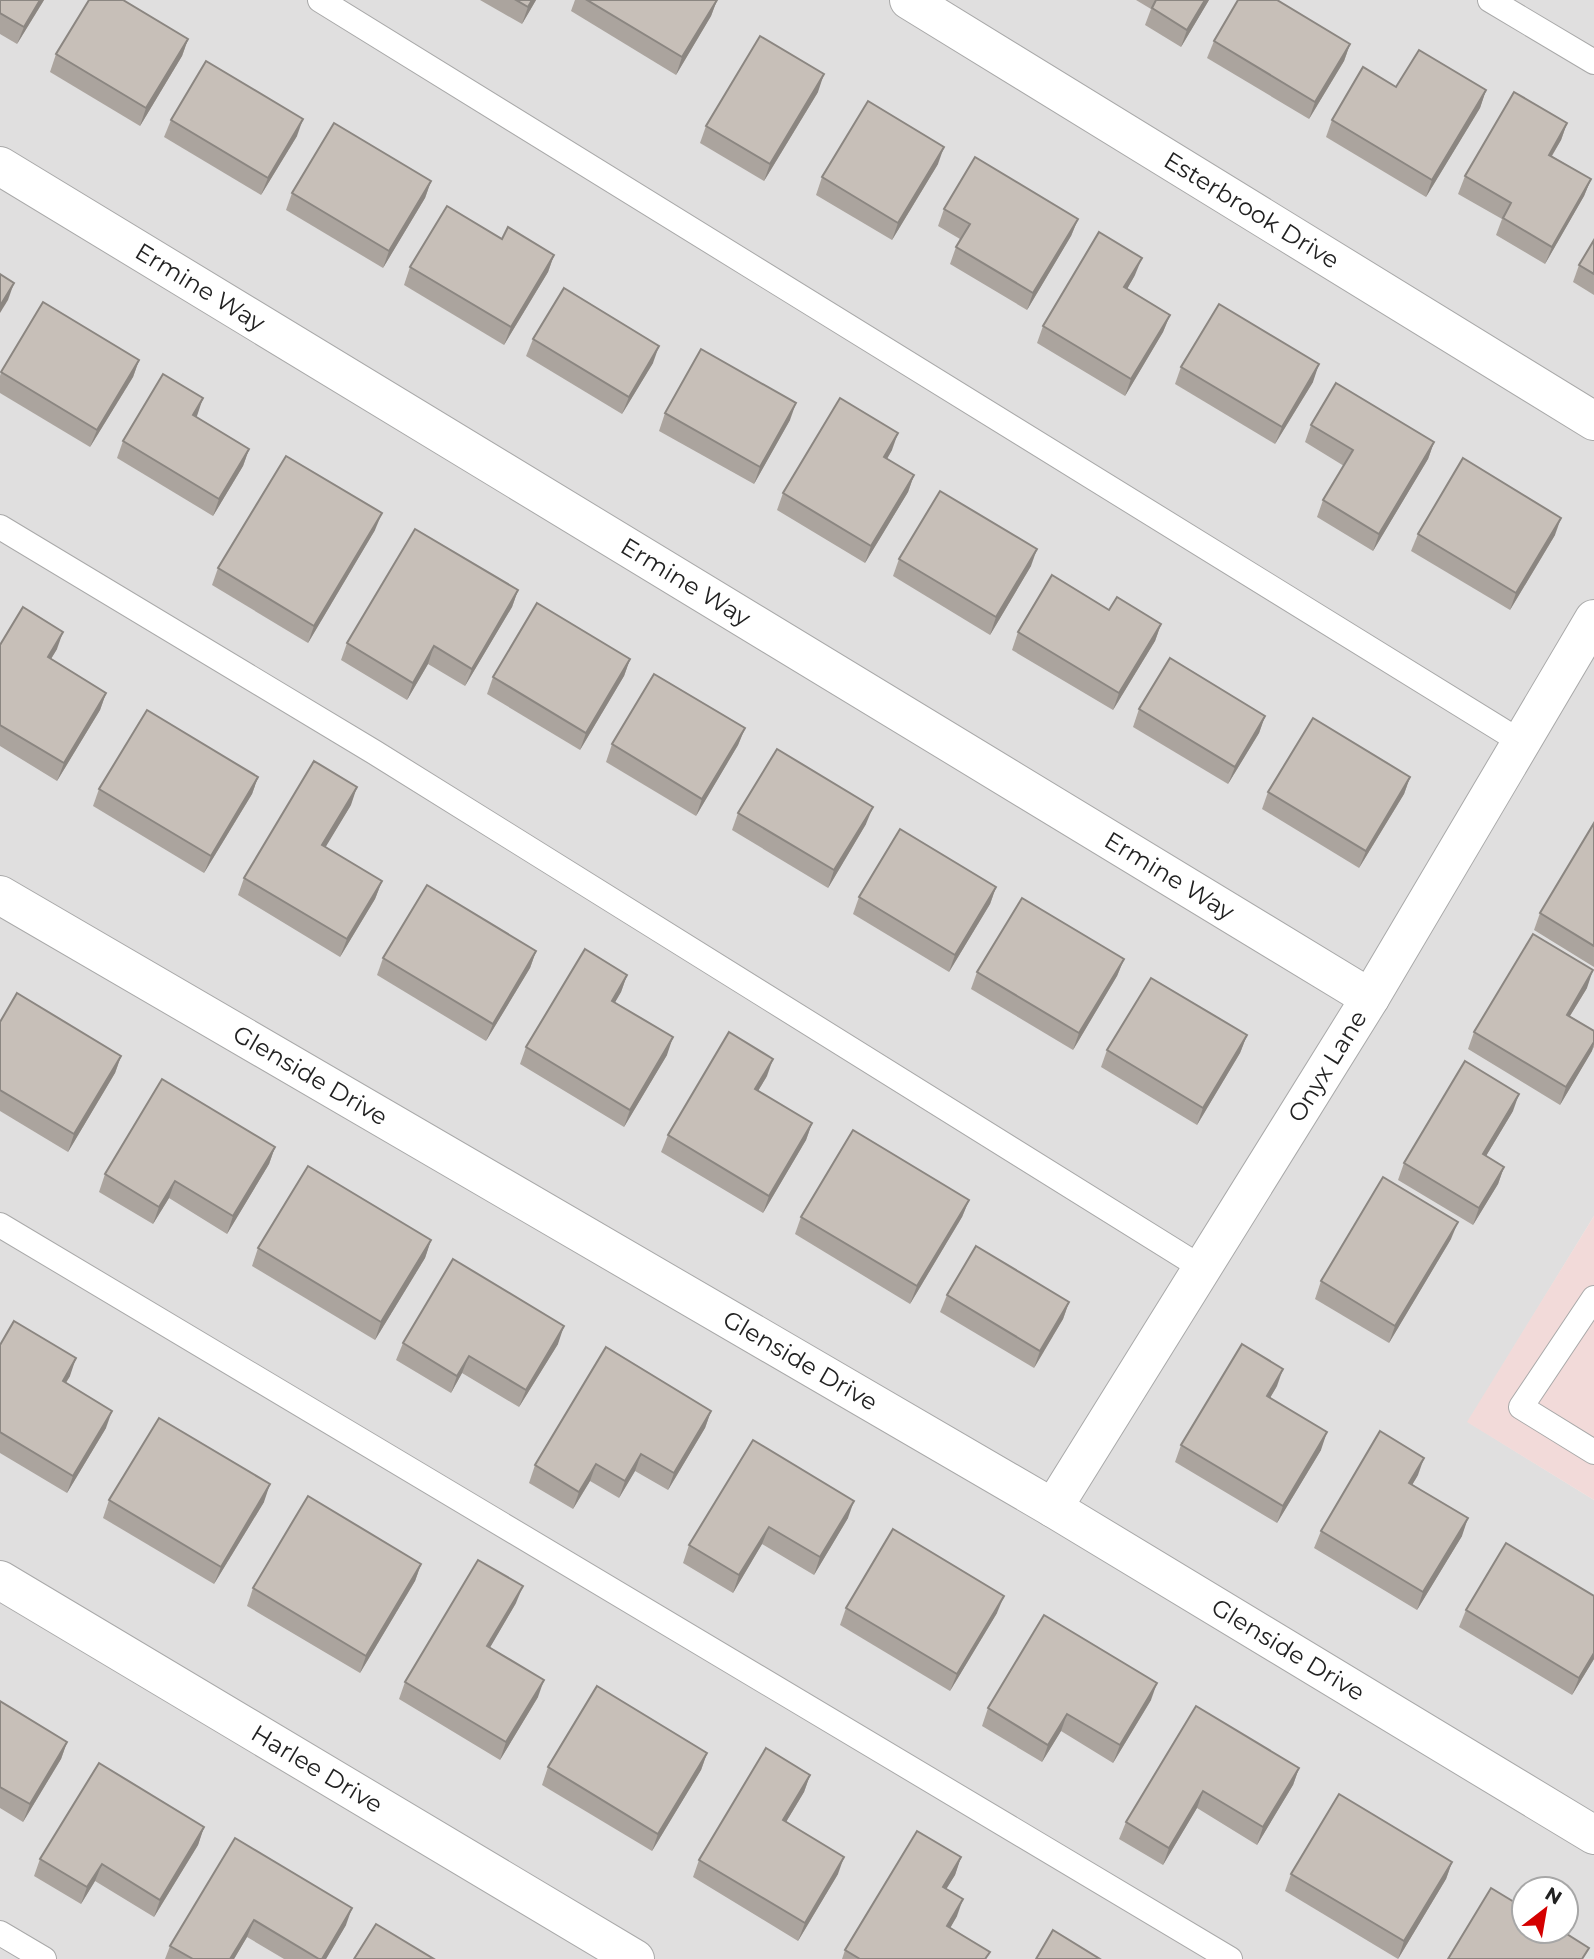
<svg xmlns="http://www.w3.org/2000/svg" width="1594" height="1959" viewBox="0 0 1594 1959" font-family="Montserrat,sans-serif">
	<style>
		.residential { fill: #e0dfdf; fill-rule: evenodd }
		.commercial { fill: #f2dad9 }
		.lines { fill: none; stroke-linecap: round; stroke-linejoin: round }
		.service-casing { stroke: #a9a9a9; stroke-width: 26 }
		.minor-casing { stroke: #a9a9a9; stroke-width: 40 }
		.service { stroke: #fff; stroke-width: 24 }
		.minor { stroke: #fff; stroke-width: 38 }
		.wall { fill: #aba49e }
		.shaded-wall { fill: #8b8681 }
		.building { fill: #c7bfb8; stroke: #8b8681; stroke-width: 2 }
		.labels { text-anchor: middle; stroke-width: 7; stroke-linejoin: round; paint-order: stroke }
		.street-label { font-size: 24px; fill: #222; stroke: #fff }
	</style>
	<rect width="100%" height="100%" fill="#f2efe9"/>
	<!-- residential -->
	<path class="residential" d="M0 0H1594V1216L1468 1422 1594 1500V1959H0ZM1524 1889H1566V1931H1524Z"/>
	<!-- commercial -->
	<polygon class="commercial" points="1594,1216 1594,1500 1467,1422"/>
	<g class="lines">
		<defs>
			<g id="service">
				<polyline points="320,0 1521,742"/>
				<polyline points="1490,0 1594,62"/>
				<polyline points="0,527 374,752 1202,1268"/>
				<polyline points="0,1225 1230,1959"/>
				<polyline points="1594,1298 1521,1407 1594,1452"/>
				<polyline points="0,1933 44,1959"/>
			</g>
			<g id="minor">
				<path id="s1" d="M909 0 1594 421"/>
				<path id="s2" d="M0 166 1370 998"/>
				<path id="s3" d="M0 895 1053 1508 1594 1835"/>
				<path id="s4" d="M1053 1508 1370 998 1594 619"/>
				<path id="s5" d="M0 1580 635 1959"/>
			</g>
		</defs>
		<!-- service casing -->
		<use href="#service" class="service-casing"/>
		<!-- minor casing -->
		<use href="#minor" class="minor-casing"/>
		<!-- service -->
		<use href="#service" class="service"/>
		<!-- minor -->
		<use href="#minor" class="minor"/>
	</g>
	<!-- wall -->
	<g class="wall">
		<polygon points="0,0 44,0 17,44 0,34"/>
		<polygon points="480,0 536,0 522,24"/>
		<polygon points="575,0 717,0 711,16 676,75 571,11"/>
		<polygon points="1136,0 1209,0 1181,47 1145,25 1151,9"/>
		<polygon points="188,39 182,56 140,126 50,72 56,54"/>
		<polygon points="1214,41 1350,44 1344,61 1309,119 1207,58"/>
		<polygon points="1396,87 1486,90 1480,108 1426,197 1326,137 1332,120"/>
		<polygon points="818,92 764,181 700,143 706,126"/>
		<polygon points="171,120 297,136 261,195 164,137"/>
		<polygon points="1567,123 1561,140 1552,156 1591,179 1584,196 1545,264 1496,235 1502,219 1458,194 1465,176"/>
		<polygon points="938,164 892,240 816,195 822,177"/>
		<polygon points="431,181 425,198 383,268 286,210 292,193"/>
		<polygon points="944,209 1078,219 1071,236 1027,310 950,264 956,247 960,239 938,226"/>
		<polygon points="502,239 554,255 548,272 504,345 404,285 410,267"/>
		<polygon points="1594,240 1594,295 1573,282 1579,265"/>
		<polygon points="1135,275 1127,289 1170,315 1163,332 1125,396 1037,343 1043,326"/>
		<polygon points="533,339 653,363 622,414 526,356"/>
		<polygon points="139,360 133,377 90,447 0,393 0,376 1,372"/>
		<polygon points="1181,367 1313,382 1275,444 1175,384"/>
		<polygon points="665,413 790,420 754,484 659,431"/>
		<polygon points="196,417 249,449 243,466 213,516 117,458 123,441"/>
		<polygon points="1311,425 1434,442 1428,459 1373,551 1317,517 1323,500 1344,466 1305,442"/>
		<polygon points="892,450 887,459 914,475 908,492 865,563 777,510 783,493"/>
		<polygon points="375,530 308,643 212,585 218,568"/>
		<polygon points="1418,534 1555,535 1510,610 1411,551"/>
		<polygon points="899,559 1031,566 990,635 893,576"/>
		<polygon points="518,590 512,607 465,686 428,664 407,700 341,660 347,643"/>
		<polygon points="1109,610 1161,624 1155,641 1113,710 1012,650 1018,632"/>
		<polygon points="0,645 57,649 51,659 106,693 100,710 57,781 0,746"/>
		<polygon points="630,659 624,676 580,750 487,694 493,677"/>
		<polygon points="1139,709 1265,716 1259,733 1228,784 1133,727"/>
		<polygon points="745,728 738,745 696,816 606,762 612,744"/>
		<polygon points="258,777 252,794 204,873 93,806 99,789"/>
		<polygon points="1410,777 1404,794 1359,868 1262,809 1268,792"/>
		<polygon points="351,805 325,847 382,881 375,899 340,957 238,895 244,878"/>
		<polygon points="738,813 866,824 828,888 732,830"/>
		<polygon points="1594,823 1594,967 1534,930 1540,913"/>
		<polygon points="996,887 990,904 949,972 853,914 859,897"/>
		<polygon points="536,951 530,968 486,1041 377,975 383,958"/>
		<polygon points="1124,959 1117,976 1073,1050 971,989 977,972"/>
		<polygon points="627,975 621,992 615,1002 667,1055 624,1127 520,1064 526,1047"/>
		<polygon points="1587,988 1570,1016 1594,1031 1594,1047 1560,1105 1468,1049 1474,1032"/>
		<polygon points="0,1022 121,1056 115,1073 68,1152 0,1111"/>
		<polygon points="1247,1035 1240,1053 1197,1125 1101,1067 1107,1050"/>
		<polygon points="767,1076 758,1091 812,1123 806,1140 763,1213 661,1152 668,1135"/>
		<polygon points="1513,1111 1486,1156 1504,1167 1498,1184 1473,1225 1398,1180 1404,1163"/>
		<polygon points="275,1147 269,1164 227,1234 169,1198 153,1224 99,1192 105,1174"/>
		<polygon points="969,1200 962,1217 910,1304 795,1234 801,1217"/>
		<polygon points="1451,1239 1389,1343 1315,1299 1321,1281"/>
		<polygon points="431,1240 425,1258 375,1340 252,1266 258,1248"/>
		<polygon points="947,1295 1069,1302 1063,1319 1034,1368 940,1312"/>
		<polygon points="403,1343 558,1344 519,1407 462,1373 451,1393 396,1360"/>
		<polygon points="0,1345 70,1376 66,1383 106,1428 67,1493 0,1453"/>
		<polygon points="1277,1386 1270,1398 1321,1450 1277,1523 1175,1462 1181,1445"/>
		<polygon points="711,1411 705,1428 668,1490 635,1471 619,1498 590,1481 573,1509 529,1483 535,1465"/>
		<polygon points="753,1440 848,1518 814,1575 762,1544 733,1593 683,1563 689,1545"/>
		<polygon points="1418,1475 1412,1485 1462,1536 1417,1610 1314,1548 1321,1531"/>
		<polygon points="109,1500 264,1502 214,1584 103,1518"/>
		<polygon points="421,1564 415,1581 360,1673 247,1606 253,1588"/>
		<polygon points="1594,1596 1594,1659 1572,1695 1459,1627 1466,1610"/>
		<polygon points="516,1603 490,1647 538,1697 500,1760 399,1699 405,1682"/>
		<polygon points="846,1608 997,1613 950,1691 840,1625"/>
		<polygon points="1151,1700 1113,1763 1061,1731 1042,1762 982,1726 988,1708"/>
		<polygon points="0,1701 67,1742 61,1759 23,1822 0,1808"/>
		<polygon points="1196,1706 1299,1768 1293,1785 1257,1845 1197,1808 1163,1865 1119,1839 1126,1822"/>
		<polygon points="707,1753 701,1770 652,1851 542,1785 548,1767"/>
		<polygon points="810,1775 804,1792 786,1822 838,1874 798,1941 693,1877 699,1860"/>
		<polygon points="204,1827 198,1845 154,1917 95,1881 81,1904 34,1876 40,1859"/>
		<polygon points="235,1838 346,1925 326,1959 284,1959 247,1937 234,1959 165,1959 170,1946"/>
		<polygon points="961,1857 955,1875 946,1889 957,1916 950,1928 987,1959 842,1959 845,1950"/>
		<polygon points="1452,1862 1446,1879 1398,1959 1285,1891 1291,1874"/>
	</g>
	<!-- shaded-wall -->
	<g class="shaded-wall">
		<polygon points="40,0 44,0 17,44 24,27"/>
		<polygon points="532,0 536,0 522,24 528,7"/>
		<polygon points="717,0 711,16 676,75 682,57"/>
		<polygon points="1205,0 1209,0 1181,47 1187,30"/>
		<polygon points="188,39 182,56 140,126 146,108"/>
		<polygon points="1350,44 1344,61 1309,119 1315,102"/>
		<polygon points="824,74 818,92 764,181 770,164"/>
		<polygon points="1486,90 1480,108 1426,197 1432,180"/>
		<polygon points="303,119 297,136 261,195 268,178"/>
		<polygon points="1567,123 1561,140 1542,172 1549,155"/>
		<polygon points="944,147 938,164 892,240 898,223"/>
		<polygon points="1591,179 1584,196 1545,264 1552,247"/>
		<polygon points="431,181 425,198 383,268 389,251"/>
		<polygon points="1078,219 1071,236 1027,310 1033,293"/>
		<polygon points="554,255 548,272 504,345 511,327"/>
		<polygon points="1142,258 1135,275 1118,305 1124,287"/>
		<polygon points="14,283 8,300 0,313 0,306"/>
		<polygon points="1170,315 1163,332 1125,396 1131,379"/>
		<polygon points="659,346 653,363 622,414 629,397"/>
		<polygon points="139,360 133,377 90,447 97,430"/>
		<polygon points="1319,364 1313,382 1275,444 1282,427"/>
		<polygon points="203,398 197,416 187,433 193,415"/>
		<polygon points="796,403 790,420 754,484 760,467"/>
		<polygon points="898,433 892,450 878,474 884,457"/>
		<polygon points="1434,442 1428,459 1373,551 1379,534"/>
		<polygon points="249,449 243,466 213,516 219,499"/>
		<polygon points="914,475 908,492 865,563 871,546"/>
		<polygon points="382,513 375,530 308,643 314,626"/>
		<polygon points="1561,518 1555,535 1510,610 1516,593"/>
		<polygon points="1037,549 1031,566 990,635 996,617"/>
		<polygon points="518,590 512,607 465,686 472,669"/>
		<polygon points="1161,624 1155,641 1113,710 1119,693"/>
		<polygon points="63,632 57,649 41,675 48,657"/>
		<polygon points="434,646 428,664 407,700 413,683"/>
		<polygon points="630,659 624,676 580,750 586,733"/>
		<polygon points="106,693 100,710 57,781 64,763"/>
		<polygon points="1265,716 1259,733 1228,784 1235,767"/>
		<polygon points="745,728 738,745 696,816 702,799"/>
		<polygon points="258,777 252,794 204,873 211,856"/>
		<polygon points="1410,777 1404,794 1359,868 1366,851"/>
		<polygon points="357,787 351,805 316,863 322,845"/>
		<polygon points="873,807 866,824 828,888 834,870"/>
		<polygon points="382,881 375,899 340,957 347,939"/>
		<polygon points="996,887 990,904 949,972 955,955"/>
		<polygon points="536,951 530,968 486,1041 493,1024"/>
		<polygon points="1124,959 1117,976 1073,1050 1079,1033"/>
		<polygon points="1593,970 1587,988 1560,1032 1567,1015"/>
		<polygon points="627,975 621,992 606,1018 612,1001"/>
		<polygon points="1247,1035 1240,1053 1197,1125 1203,1108"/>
		<polygon points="673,1037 667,1055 624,1127 630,1110"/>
		<polygon points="1594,1042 1592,1051 1560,1105 1566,1087"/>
		<polygon points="121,1056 115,1073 68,1152 74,1134"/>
		<polygon points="773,1059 767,1076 749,1106 755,1089"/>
		<polygon points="1519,1094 1513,1111 1477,1171 1483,1154"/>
		<polygon points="812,1123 806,1140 763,1213 769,1196"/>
		<polygon points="275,1147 269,1164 227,1234 233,1216"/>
		<polygon points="1504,1167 1498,1184 1473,1225 1479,1208"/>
		<polygon points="175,1181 169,1198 153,1224 159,1207"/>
		<polygon points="969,1200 962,1217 910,1304 917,1286"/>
		<polygon points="1458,1222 1451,1239 1389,1343 1395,1326"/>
		<polygon points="431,1240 425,1258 375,1340 381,1322"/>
		<polygon points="1069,1302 1063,1319 1034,1368 1040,1351"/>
		<polygon points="564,1326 558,1344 519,1407 526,1390"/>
		<polygon points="469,1356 462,1373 451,1393 457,1376"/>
		<polygon points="76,1358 70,1376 56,1398 63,1381"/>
		<polygon points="1283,1369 1277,1386 1261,1413 1267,1396"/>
		<polygon points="112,1411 106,1428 67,1493 73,1476"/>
		<polygon points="711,1411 705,1428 668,1490 674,1473"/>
		<polygon points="1327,1432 1321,1450 1277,1523 1283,1506"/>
		<polygon points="641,1454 635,1471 619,1498 625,1481"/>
		<polygon points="1424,1458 1418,1475 1403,1500 1409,1483"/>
		<polygon points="596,1464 590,1481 573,1509 579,1492"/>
		<polygon points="270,1484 264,1502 214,1584 221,1567"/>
		<polygon points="854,1501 848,1518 814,1575 820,1557"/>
		<polygon points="1468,1518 1462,1536 1417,1610 1423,1592"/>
		<polygon points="769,1527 762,1544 733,1593 739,1575"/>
		<polygon points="421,1564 415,1581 360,1673 366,1656"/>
		<polygon points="523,1586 516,1603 481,1663 487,1646"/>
		<polygon points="1004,1596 997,1613 950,1691 957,1674"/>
		<polygon points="1594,1653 1594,1659 1572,1695 1579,1678"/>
		<polygon points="544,1680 538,1697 500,1760 506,1742"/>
		<polygon points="1157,1683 1151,1700 1113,1763 1120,1745"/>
		<polygon points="1067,1714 1061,1731 1042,1762 1048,1745"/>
		<polygon points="67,1742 61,1759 23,1822 30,1804"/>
		<polygon points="707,1753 701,1770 652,1851 658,1834"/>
		<polygon points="1299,1768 1293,1785 1257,1845 1263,1827"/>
		<polygon points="810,1775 804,1792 777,1837 783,1820"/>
		<polygon points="1203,1791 1197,1808 1163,1865 1169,1848"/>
		<polygon points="204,1827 198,1845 154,1917 160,1900"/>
		<polygon points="844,1857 838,1874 798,1941 805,1923"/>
		<polygon points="961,1857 955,1875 937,1904 943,1887"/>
		<polygon points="1452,1862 1446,1879 1398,1959 1404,1941"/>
		<polygon points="102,1864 95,1881 81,1904 87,1887"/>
		<polygon points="963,1899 957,1916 941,1944 947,1926"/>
		<polygon points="352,1908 346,1925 326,1959 322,1959"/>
		<polygon points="254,1920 247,1937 234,1959 230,1959"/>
	</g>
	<!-- building -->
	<g class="building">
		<polygon points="0,0 40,0 24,27 0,13"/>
		<polygon points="89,0 123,0 188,39 146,108 56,54"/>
		<polygon points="516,0 532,0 528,7"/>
		<polygon points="587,0 717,0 682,57"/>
		<polygon points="1156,0 1205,0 1187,30 1152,8"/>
		<polygon points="1238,0 1277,0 1350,44 1315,102 1214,41"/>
		<polygon points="760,36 824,74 770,164 706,126"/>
		<polygon points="1419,50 1486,90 1432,180 1332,120 1363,67 1396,87"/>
		<polygon points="206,61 303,119 268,178 171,120"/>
		<polygon points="1514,92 1567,123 1549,155 1591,179 1552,247 1503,218 1511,203 1465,176"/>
		<polygon points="868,101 944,147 898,223 822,177"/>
		<polygon points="334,123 431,181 389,251 292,193"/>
		<polygon points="975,157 1078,219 1033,293 956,247 970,224 944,209"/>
		<polygon points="447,206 502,239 508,227 554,255 511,327 410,267"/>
		<polygon points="1099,232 1142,258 1124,287 1170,315 1131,379 1043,326"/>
		<polygon points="1594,240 1594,274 1579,265"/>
		<polygon points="0,274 14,283 0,306"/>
		<polygon points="564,288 659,346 629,397 533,339"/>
		<polygon points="43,302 139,360 97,430 1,372"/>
		<polygon points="1219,304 1319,364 1282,427 1181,367"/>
		<polygon points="701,349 796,403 760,467 665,413"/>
		<polygon points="163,374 203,398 193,415 249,449 219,499 123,441"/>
		<polygon points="1336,383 1434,442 1379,534 1323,500 1353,450 1311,425"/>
		<polygon points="840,398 898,433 884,457 914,475 871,546 783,493"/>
		<polygon points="286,456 382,513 314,626 218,568"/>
		<polygon points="1463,458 1561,518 1516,593 1418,534"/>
		<polygon points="940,491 1037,549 996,617 899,559"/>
		<polygon points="415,529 518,590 472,669 434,646 413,683 347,643"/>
		<polygon points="1052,575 1109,610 1117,597 1161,624 1119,693 1018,632"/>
		<polygon points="537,603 630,659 586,733 493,677"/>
		<polygon points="23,607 63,632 48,657 106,693 64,763 0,725 0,645"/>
		<polygon points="1170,658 1265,716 1235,767 1139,709"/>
		<polygon points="654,674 745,728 702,799 612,744"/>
		<polygon points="147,710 258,777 211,856 99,789"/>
		<polygon points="1313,718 1410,777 1366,851 1268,792"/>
		<polygon points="777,749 873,807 834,870 738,813"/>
		<polygon points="314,761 357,787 322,845 382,881 347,939 244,878"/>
		<polygon points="1594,823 1594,946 1540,913"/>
		<polygon points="900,829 996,887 955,955 859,897"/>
		<polygon points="427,885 536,951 493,1024 383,958"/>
		<polygon points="1022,898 1124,959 1079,1033 977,972"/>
		<polygon points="1533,934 1593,970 1567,1015 1594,1031 1594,1042 1566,1087 1474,1032"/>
		<polygon points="585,949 627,975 612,1001 673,1037 630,1110 526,1047"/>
		<polygon points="1151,978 1247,1035 1203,1108 1107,1050"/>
		<polygon points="17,993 121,1056 74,1134 0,1090 0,1022"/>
		<polygon points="729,1032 773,1059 755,1089 812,1123 769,1196 668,1135"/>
		<polygon points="1465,1061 1519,1094 1483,1154 1504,1167 1479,1208 1404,1163"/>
		<polygon points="162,1079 275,1147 233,1216 175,1181 159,1207 105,1174"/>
		<polygon points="853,1130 969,1200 917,1286 801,1217"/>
		<polygon points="308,1166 431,1240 381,1322 258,1248"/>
		<polygon points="1383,1177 1458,1222 1395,1326 1321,1281"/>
		<polygon points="976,1246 1069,1302 1040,1351 947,1295"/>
		<polygon points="453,1259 564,1326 526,1390 469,1356 457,1376 403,1343"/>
		<polygon points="14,1321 76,1358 63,1381 112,1411 73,1476 0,1432 0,1345"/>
		<polygon points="1242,1344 1283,1369 1267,1396 1327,1432 1283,1506 1181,1445"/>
		<polygon points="606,1347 711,1411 674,1473 641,1454 625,1481 596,1464 579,1492 535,1465"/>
		<polygon points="159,1418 270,1484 221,1567 109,1500"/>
		<polygon points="1380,1431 1424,1458 1409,1483 1468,1518 1423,1592 1321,1531"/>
		<polygon points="753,1440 854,1501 820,1557 769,1527 739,1575 689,1545"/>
		<polygon points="308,1496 421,1564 366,1656 253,1588"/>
		<polygon points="893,1529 1004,1596 957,1674 846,1608"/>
		<polygon points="1506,1543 1594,1596 1594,1653 1579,1678 1466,1610"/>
		<polygon points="478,1560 523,1586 487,1646 544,1680 506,1742 405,1682"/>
		<polygon points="1044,1615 1157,1683 1120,1745 1067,1714 1048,1745 988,1708"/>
		<polygon points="597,1686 707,1753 658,1834 548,1767"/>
		<polygon points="0,1701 67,1742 30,1804 0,1787"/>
		<polygon points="1196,1706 1299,1768 1263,1827 1203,1791 1169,1848 1126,1822"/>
		<polygon points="766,1748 810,1775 783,1820 844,1857 805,1923 699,1860"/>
		<polygon points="99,1763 204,1827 160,1900 102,1864 87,1887 40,1859"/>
		<polygon points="1339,1794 1452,1862 1404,1941 1291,1874"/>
		<polygon points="917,1831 961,1857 943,1887 963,1899 947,1926 990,1952 985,1959 860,1959 845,1950"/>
		<polygon points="235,1838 352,1908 322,1959 319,1959 254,1920 230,1959 193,1959 170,1946"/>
		<polygon points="1491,1888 1524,1908 1524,1931 1562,1931 1589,1948 1582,1959 1448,1959"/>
		<polygon points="376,1924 434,1959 354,1959"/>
		<polygon points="1053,1930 1100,1959 1036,1959"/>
	</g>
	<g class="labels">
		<!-- street labels -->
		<g class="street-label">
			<text dy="8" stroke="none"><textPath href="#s1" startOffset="402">Esterbrook Drive</textPath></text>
			<text dy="8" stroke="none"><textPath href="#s2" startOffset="234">Ermine Way</textPath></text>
			<text dy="8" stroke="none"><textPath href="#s2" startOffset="802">Ermine Way</textPath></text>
			<text dy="8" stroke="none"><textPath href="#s2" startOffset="1368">Ermine Way</textPath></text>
			<text dy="8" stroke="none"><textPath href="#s4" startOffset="520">Onyx Lane</textPath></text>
			<text dy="8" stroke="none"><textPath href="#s3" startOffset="359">Glenside Drive</textPath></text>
			<text dy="8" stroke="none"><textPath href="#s3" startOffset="926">Glenside Drive</textPath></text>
			<text dy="8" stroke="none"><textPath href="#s3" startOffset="1493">Glenside Drive</textPath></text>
			<text dy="8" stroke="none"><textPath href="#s5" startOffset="369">Harlee Drive</textPath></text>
		</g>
	</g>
	<!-- north arrow -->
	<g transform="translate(1545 1910) rotate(31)"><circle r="33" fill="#ffffff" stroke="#a7a7a7" stroke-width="2"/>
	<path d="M0-5L12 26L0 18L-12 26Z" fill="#d40000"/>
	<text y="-10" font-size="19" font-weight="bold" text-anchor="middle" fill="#222222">N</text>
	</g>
</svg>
